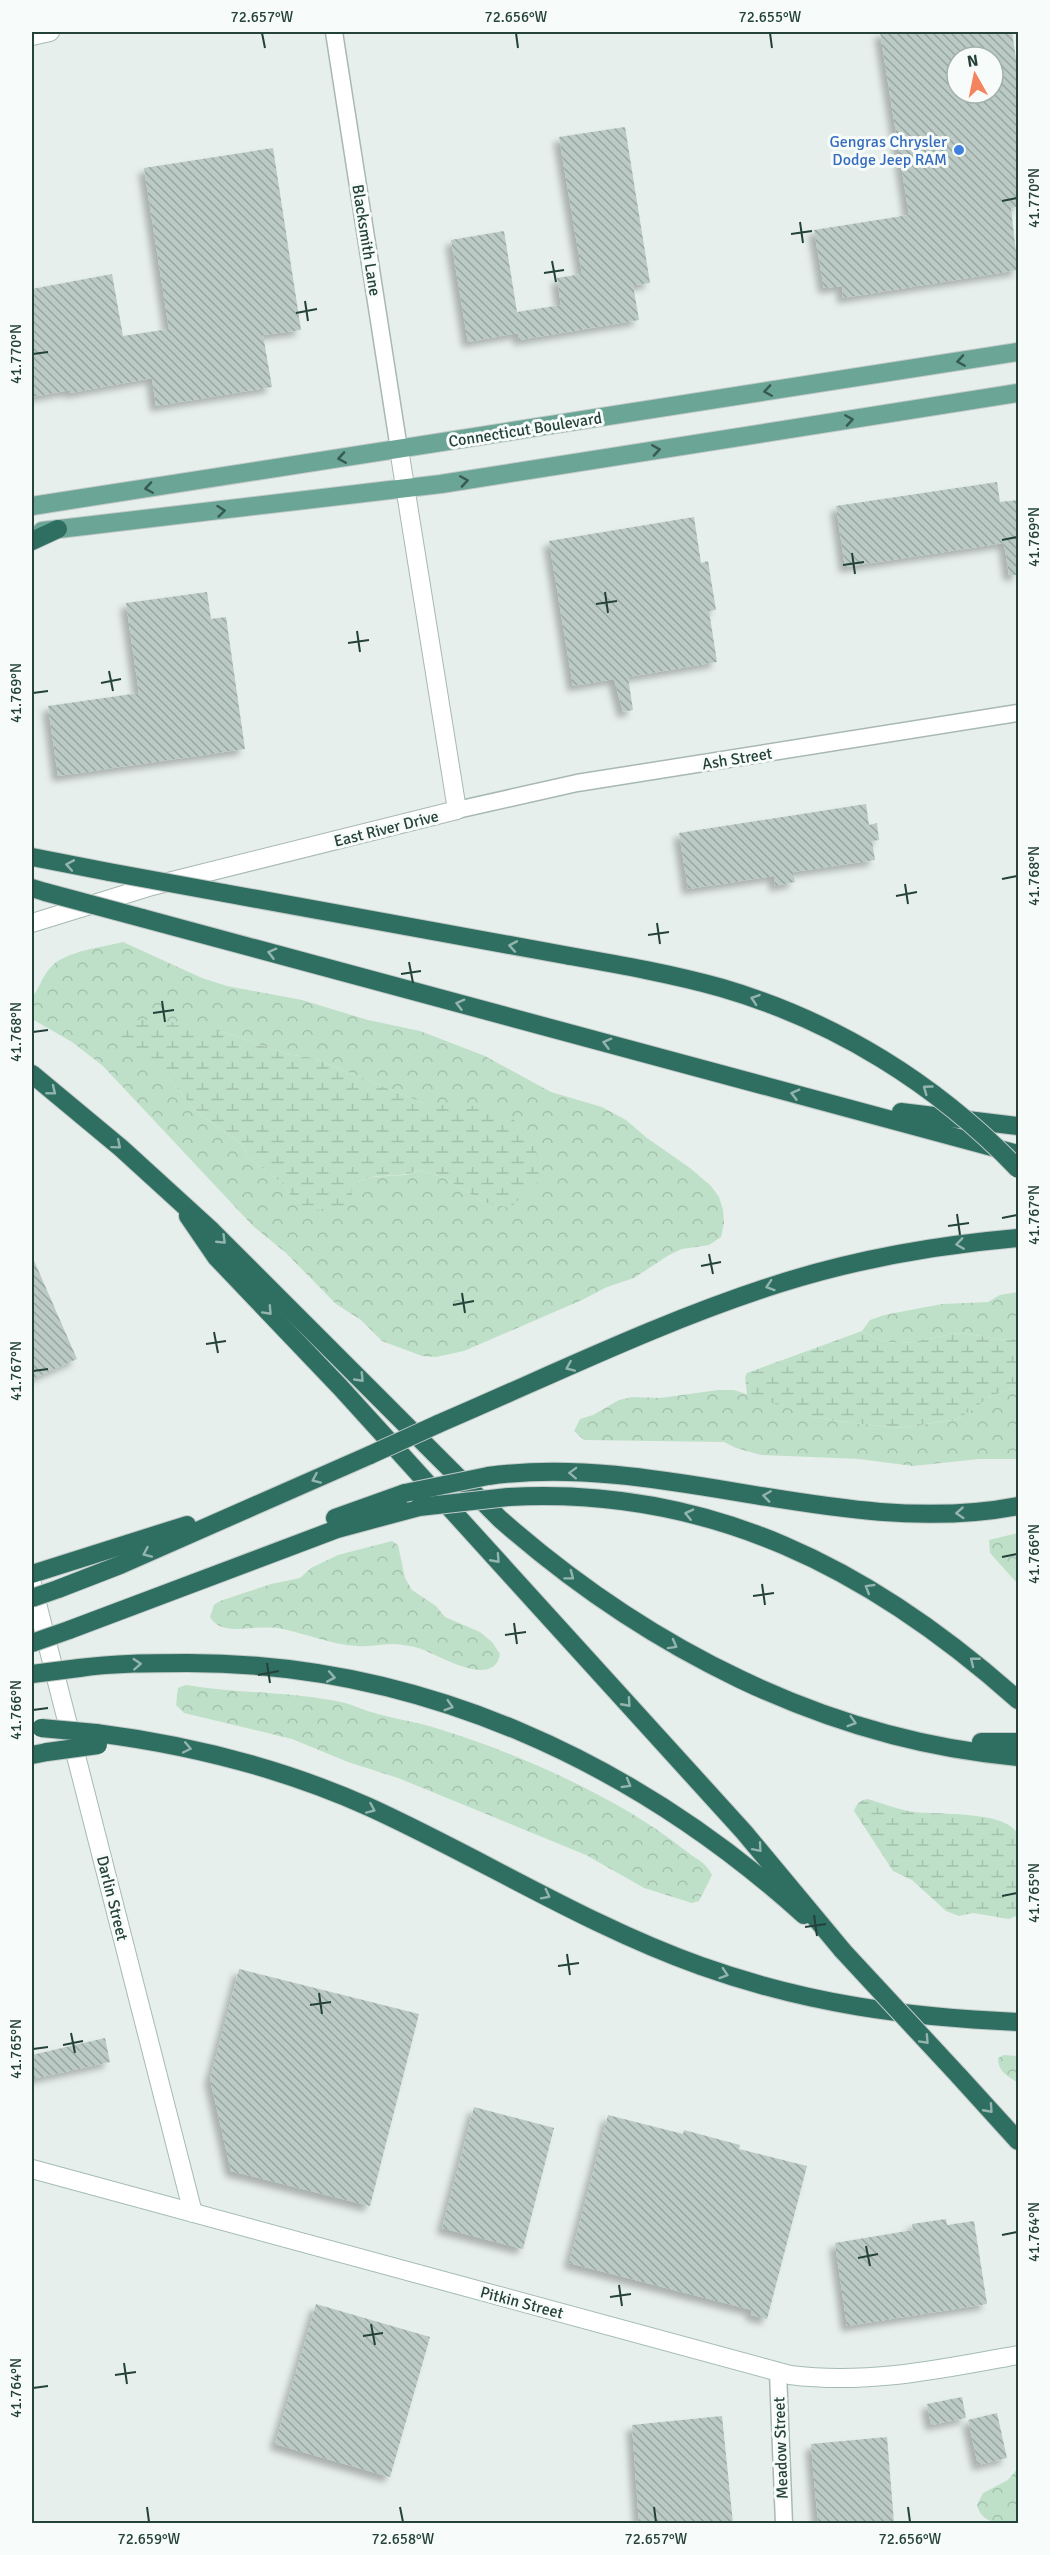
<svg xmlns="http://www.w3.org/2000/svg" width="1050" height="2555" viewBox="0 0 1050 2555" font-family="Signika,sans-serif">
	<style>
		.forest { fill: url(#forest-crowns); fill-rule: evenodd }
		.wetland { fill: url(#wetland-marsh) }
		.building { fill: url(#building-back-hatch); fill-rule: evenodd; filter: url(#shadow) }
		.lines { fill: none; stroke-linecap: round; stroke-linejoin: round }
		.minor-casing { stroke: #a8b8b2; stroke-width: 19 }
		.tertiary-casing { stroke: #a8b8b2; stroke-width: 20 }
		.secondary-casing { stroke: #a4bbb3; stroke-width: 20 }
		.primary-casing { stroke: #c2cac8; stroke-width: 20 }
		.motorway-casing { stroke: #c2cac8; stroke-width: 20 }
		.minor { stroke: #fff; stroke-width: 16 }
		.tertiary { stroke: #fff; stroke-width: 18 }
		.secondary { stroke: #fff; stroke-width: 18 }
		.primary { stroke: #6aa596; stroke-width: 18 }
		.motorway { stroke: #2f6f62; stroke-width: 18 }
		.motorway-bridge-casing { stroke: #c2cac8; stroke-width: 20; stroke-linecap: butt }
		.motorway-bridge { stroke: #2f6f62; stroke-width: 18 }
		.oneway { stroke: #365b51 }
		.oneway2 { stroke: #93b5ae }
		.ticks { fill: none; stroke: #24423a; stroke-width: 2 }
		.shop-dot { fill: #3f7fe0; stroke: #f7fbf9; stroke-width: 2 }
		.labels { text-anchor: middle; stroke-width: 6; stroke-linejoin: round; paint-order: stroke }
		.shop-label { font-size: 16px; fill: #366cbe; stroke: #f7fbf9; text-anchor: end }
		.street-label { font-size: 16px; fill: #24423a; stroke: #f7fbf9 }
		.neatline { fill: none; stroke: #24423a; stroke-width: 2 }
		.ticks-label { font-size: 15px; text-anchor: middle; fill: #24423a }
	</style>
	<defs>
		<pattern id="forest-crowns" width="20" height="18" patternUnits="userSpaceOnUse" patternTransform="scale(1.5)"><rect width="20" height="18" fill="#bfe0c8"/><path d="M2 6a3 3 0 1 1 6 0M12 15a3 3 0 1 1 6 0" fill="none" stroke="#a4c1ad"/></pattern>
		<pattern id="wetland-marsh" width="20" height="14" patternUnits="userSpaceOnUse" patternTransform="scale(1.5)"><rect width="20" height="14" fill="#bfe0c8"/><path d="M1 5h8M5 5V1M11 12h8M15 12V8" fill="none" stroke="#a4c1ad"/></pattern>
		<pattern id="building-back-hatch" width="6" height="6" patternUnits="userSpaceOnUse" patternTransform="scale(1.5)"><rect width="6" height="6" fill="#bbcac4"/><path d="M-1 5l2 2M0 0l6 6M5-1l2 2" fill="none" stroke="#98a6a0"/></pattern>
		<filter id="shadow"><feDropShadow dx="-5.5" dy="5.5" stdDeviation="3" flood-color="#0004"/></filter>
	</defs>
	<rect width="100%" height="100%" fill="#e6efeb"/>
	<!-- forest -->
	<g class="forest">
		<path d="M123 942 202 978 227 986 302 1000 368 1020 420 1031 485 1056 551 1092 602 1107 626 1120 647 1138 690 1168 711 1186 719 1197 723 1210 724 1223 721 1237 709 1245 682 1249 669 1255 634 1278 607 1287 582 1300 464 1351 436 1357 422 1356 382 1341 361 1320 336 1304 286 1253 253 1226 103 1066 72 1042 32 1019V997C40 988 43 974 52 966 66 951 104 947 123 942ZM220 1031 286 1054 313 1058 423 1103 436 1106 483 1202 445 1178 419 1170C395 1182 374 1169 352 1186V1199L302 1205 291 1196 283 1184 249 1158 242 1145 195 1110 166 1075Z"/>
		<path d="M1018 1292V1338C996 1344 976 1331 953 1334 919 1339 895 1353 862 1331L870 1320 884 1315 942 1304 988 1302 1000 1295Z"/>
		<polygon points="1018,1387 1018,1459 979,1459 913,1466 859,1459 761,1455 736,1448 724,1442 584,1440 574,1431 580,1419 593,1415 619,1400 632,1397 660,1398 718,1390 734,1390 816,1417 844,1422 901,1428 958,1419 993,1395"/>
		<polygon points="1018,1533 1018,1589 1017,1583 990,1553 989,1540"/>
		<path d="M392 1541 398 1545 405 1578 412 1590 436 1606 445 1617 480 1632 492 1642 500 1654C494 1690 439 1655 421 1649 413 1646 403 1645 395 1644 383 1644 370 1647 358 1646 333 1645 307 1634 283 1629 269 1626 252 1628 237 1629 226 1629 216 1627 210 1617L214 1605 220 1601 271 1584 300 1578 311 1568 338 1555Z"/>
		<path d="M186 1685C239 1694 293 1691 345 1703 354 1705 362 1710 371 1712 394 1719 419 1722 442 1730 520 1754 623 1800 686 1851 698 1861 704 1860 712 1875L699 1901 692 1903 644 1888 586 1855 398 1778 348 1762 292 1739 184 1713 176 1705 178 1688Z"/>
		<path d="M1004 2055 1018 2056V2083C1008 2076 998 2072 998 2058Z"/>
		<path d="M1018 2468V2523C1002 2524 982 2525 977 2505L983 2493 1008 2480Z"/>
	</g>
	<!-- wetland -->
	<g class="wetland">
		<path d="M138 1020H158L220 1031 286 1054 313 1058 423 1103C449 1108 476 1102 501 1112 513 1117 524 1130 534 1138L541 1179 510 1208 483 1202 445 1178 419 1170C395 1181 374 1169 352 1186V1199L344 1210 330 1213 302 1205 291 1196 283 1184 249 1158 242 1145 195 1110 166 1075 132 1053 122 1043 120 1037 127 1026Z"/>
		<path d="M862 1331C895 1353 919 1339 953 1334 976 1331 996 1344 1018 1338V1387L993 1395 958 1419 901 1428 844 1422 816 1417 747 1395 745 1377 747 1373Z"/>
		<path d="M868 1799C881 1803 895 1808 908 1811 935 1816 1004 1809 1018 1834V1892L1016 1916 1009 1919 973 1913 959 1916 946 1911 912 1880 893 1871 854 1811C857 1803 860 1800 868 1799Z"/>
	</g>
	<!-- building -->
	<g class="building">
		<path d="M880 32H1012L1018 73V207L1011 208 1018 270 843 298 842 286 824 288 814 230 909 215ZM957 57H993V93H957Z"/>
		<polygon points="625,127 650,283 633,285 639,320 519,340 518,333 468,342 451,240 504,231 517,312 561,305 557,278 582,274 559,137"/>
		<polygon points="273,148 301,330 263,335 272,387 156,406 152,378 70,393 70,390 32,397 32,289 112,274 123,336 169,329 144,168"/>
		<polygon points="997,482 1000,502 1018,500 1018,575 1009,575 1004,543 845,567 836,506"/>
		<polygon points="694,517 701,563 708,561 716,610 709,611 717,662 628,677 633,710 623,712 614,679 573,686 549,541"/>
		<polygon points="207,592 211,619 226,617 245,749 58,776 48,706 139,693 126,603"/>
		<polygon points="866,804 869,825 877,823 879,840 872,841 875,860 793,872 795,882 775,886 774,876 688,889 679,833"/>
		<polygon points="32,1256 77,1359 32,1379"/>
		<polygon points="239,1969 419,2014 370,2206 231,2171 210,2079"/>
		<polygon points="105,2038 110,2062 32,2079 32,2055"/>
		<polygon points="474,2107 554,2128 523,2249 442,2228"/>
		<polygon points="608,2115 683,2134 684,2130 740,2145 739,2149 807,2166 767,2319 751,2315 752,2310 569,2263"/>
		<polygon points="946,2219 947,2225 974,2221 987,2304 847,2326 835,2243 913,2230 912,2224"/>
		<polygon points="316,2304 430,2337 390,2477 275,2444"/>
		<polygon points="962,2397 966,2418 931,2425 927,2404"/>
		<polygon points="997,2413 1007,2458 978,2465 968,2420"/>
		<polygon points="722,2416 733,2523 639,2523 632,2425"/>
		<polygon points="887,2437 894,2523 818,2523 811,2444"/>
	</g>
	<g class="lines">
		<defs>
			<g id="minor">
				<polyline points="334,32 399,449"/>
				<polyline points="457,810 577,783 1018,713"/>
				<polyline points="778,2372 784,2524"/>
			</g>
			<polyline id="tertiary" points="32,923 152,886 457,810 399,449"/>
			<g id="secondary">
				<polyline points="32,36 50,32"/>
				<polyline points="32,1584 193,2213"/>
				<path d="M32 2169 790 2375C868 2385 942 2369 1018 2355"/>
			</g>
			<g id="primary">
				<polyline points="32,506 1018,352"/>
				<polyline points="42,531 441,484 1018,393"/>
			</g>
			<g id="motorway">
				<polyline points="32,541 58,529"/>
				<polyline points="32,857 109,872"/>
				<polyline points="32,888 45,892"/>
				<polyline points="224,893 570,956"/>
				<polyline points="142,918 1018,1154"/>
				<path d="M32 1074 121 1148 212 1231 500 1519C644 1646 824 1740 1018 1757"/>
				<polyline points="901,1112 1018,1126"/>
				<polyline points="188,1216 216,1257 340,1387 744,1832 843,1951"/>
				<path d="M438 1424C550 1376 662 1321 778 1284 856 1259 937 1245 1018 1238"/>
				<path d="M488 1476C664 1452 842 1540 1018 1506"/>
				<path d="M508 1497C710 1486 871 1569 1018 1700"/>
				<polyline points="335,1518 405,1493"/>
				<polyline points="32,1574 187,1525"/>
				<polyline points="58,1589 120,1565 370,1455"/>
				<polyline points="69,1630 337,1529 419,1507"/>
				<path d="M79 1668C115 1663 152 1663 188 1663 421 1663 633 1761 804 1915"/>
				<path d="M96 1733C190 1745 282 1768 369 1807 481 1858 586 1925 701 1966 808 2004 906 2017 1018 2022"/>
				<polyline points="981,1742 1018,1742"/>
				<polyline points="32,1755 47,1752"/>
				<polyline points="959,2076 1018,2141"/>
			</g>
		</defs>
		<!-- minor casing -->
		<use href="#minor" class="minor-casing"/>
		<!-- tertiary casing -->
		<use href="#tertiary" class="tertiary-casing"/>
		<!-- secondary casing -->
		<use href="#secondary" class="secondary-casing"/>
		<!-- primary casing -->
		<use href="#primary" class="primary-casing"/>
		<!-- motorway casing -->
		<use href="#motorway" class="motorway-casing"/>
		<!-- minor -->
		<use href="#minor" class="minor"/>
		<!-- tertiary -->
		<use href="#tertiary" class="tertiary"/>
		<!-- secondary -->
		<use href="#secondary" class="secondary"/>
		<!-- primary -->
		<use href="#primary" class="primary"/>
		<!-- motorway -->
		<use href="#motorway" class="motorway"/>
		<defs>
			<g id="motorway-bridge">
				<polyline points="109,872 224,893"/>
				<polyline points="45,892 142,918"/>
				<path d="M570 956C621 965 672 974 722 988 835 1021 937 1084 1018 1169"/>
				<polyline points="370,1455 438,1424"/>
				<polyline points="405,1493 488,1476"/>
				<polyline points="419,1507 508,1497"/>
				<polyline points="32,1598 58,1589"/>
				<polyline points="32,1643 69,1630"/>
				<polyline points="32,1674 79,1668"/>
				<polyline points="41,1728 96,1733"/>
				<polyline points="47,1752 98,1745"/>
				<polyline points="843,1951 959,2076"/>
			</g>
		</defs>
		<!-- motorway-bridge casing -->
		<use href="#motorway-bridge" class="motorway-bridge-casing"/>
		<!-- motorway-bridge -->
		<use href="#motorway-bridge" class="motorway-bridge"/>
	</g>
	<!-- one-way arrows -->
	<defs><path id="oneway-chevron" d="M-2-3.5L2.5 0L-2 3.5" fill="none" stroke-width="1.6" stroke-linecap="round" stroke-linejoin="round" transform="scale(1.5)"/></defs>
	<g class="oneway">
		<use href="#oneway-chevron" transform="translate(961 361) rotate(171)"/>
		<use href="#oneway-chevron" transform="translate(768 391) rotate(171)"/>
		<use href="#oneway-chevron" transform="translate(849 420) rotate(-9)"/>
		<use href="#oneway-chevron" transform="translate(656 450) rotate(-9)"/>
		<use href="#oneway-chevron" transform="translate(342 458) rotate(171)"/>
		<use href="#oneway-chevron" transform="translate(464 481) rotate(-9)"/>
		<use href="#oneway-chevron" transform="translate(149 488) rotate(171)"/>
		<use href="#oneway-chevron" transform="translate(221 511) rotate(-6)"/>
	</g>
	<g class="oneway2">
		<use href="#oneway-chevron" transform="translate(70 865) rotate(-170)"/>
		<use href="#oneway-chevron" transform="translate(513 946) rotate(-170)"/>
		<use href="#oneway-chevron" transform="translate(272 953) rotate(-165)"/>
		<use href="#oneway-chevron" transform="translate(755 999) rotate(-161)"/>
		<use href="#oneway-chevron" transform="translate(460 1004) rotate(-165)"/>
		<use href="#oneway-chevron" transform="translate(607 1043) rotate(-165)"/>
		<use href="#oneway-chevron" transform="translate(927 1089) rotate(-144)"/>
		<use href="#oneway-chevron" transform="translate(52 1091) rotate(39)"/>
		<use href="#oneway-chevron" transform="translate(795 1094) rotate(-165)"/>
		<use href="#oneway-chevron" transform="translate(117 1145) rotate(40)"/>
		<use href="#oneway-chevron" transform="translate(222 1240) rotate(44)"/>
		<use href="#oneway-chevron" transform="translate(960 1244) rotate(172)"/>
		<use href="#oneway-chevron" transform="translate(770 1286) rotate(162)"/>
		<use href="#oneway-chevron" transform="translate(268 1311) rotate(47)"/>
		<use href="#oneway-chevron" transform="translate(570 1367) rotate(157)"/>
		<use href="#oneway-chevron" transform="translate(360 1378) rotate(46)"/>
		<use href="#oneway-chevron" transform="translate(573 1473) rotate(-178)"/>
		<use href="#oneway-chevron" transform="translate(316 1479) rotate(156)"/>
		<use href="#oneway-chevron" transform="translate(767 1496) rotate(-172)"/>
		<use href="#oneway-chevron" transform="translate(960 1513) rotate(176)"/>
		<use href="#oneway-chevron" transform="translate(689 1514) rotate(-167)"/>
		<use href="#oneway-chevron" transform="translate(147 1553) rotate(156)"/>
		<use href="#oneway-chevron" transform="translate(496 1559) rotate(48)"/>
		<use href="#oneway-chevron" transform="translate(570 1576) rotate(37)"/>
		<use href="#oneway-chevron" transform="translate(869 1588) rotate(-149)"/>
		<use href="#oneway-chevron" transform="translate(673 1645) rotate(29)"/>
		<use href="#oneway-chevron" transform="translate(974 1661) rotate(-141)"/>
		<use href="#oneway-chevron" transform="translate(137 1664) rotate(-3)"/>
		<use href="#oneway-chevron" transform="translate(331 1677) rotate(10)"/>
		<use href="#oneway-chevron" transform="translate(627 1703) rotate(48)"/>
		<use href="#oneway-chevron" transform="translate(449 1706) rotate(17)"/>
		<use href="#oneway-chevron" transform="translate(852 1722) rotate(17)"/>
		<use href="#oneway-chevron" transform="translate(187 1748) rotate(12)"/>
		<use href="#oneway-chevron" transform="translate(627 1784) rotate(30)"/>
		<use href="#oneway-chevron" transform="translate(371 1809) rotate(24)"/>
		<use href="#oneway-chevron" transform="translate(758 1848) rotate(49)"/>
		<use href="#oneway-chevron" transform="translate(546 1895) rotate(27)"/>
		<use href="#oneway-chevron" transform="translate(724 1974) rotate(18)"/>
		<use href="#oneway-chevron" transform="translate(925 2040) rotate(47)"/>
		<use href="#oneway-chevron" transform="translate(989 2109) rotate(48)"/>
	</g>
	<!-- ticks -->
	<path class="ticks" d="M262 33 265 48M516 33 518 48M770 33 772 48M1002 201 1017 198M800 222 803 243M791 234 812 231M552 261 556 282M544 273 564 270M305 301 308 321M296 313 317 309M33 354 48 352M1002 540 1017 537M852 553 855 574M843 565 864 562M605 592 608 613M596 604 617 601M357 631 360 652M348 643 369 640M109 671 113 691M101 683 121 679M33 693 48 691M1002 879 1017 876M905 884 908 904M896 896 917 892M657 923 660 944M648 935 669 932M409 962 413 983M401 974 421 971M162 1001 165 1022M153 1013 174 1010M33 1032 48 1030M957 1214 960 1235M1002 1218 1017 1215M948 1226 969 1223M709 1254 713 1274M701 1266 721 1262M462 1293 465 1313M453 1305 474 1301M214 1332 218 1353M206 1344 226 1341M33 1371 48 1369M1002 1557 1017 1554M762 1584 765 1605M753 1596 774 1593M514 1623 517 1644M505 1635 526 1632M267 1663 270 1683M258 1675 279 1671M33 1710 48 1708M1002 1896 1017 1893M814 1915 817 1936M805 1927 826 1924M567 1954 570 1975M558 1966 579 1963M319 1993 322 2014M310 2005 331 2002M71 2033 75 2053M63 2045 83 2041M33 2049 48 2047M1002 2235 1017 2232M866 2246 870 2266M858 2258 878 2254M619 2285 622 2306M610 2297 631 2294M371 2324 375 2345M363 2336 383 2333M124 2363 127 2384M115 2375 136 2372M33 2388 48 2386M147 2507 149 2522M400 2507 403 2522M654 2507 656 2522M908 2507 910 2522"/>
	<!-- markers -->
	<circle class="shop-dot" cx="959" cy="150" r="6"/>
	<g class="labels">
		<!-- shop labels -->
		<g class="shop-label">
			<text x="947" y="147">Gengras Chrysler<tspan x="947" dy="18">Dodge Jeep RAM</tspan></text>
		</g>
		<!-- street labels -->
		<g class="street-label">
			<text transform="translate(367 240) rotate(81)" y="6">Blacksmith Lane</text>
			<text transform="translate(525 429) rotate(-9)" y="6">Connecticut Boulevard</text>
			<text transform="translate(737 758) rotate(-9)" y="6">Ash Street</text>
			<text transform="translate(386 828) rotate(-14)" y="6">East River Drive</text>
			<text transform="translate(113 1898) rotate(76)" y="6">Darlin Street</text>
			<text transform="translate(522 2302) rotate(15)" y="6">Pitkin Street</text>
			<text transform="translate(780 2448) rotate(-92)" y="6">Meadow Street</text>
		</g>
	</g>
	<!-- border -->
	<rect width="1050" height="2555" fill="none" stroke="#f7fbf9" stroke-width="66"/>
	<!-- north arrow -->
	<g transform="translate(975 75) rotate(351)"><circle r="28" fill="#f7fbf9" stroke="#a3b1ad" stroke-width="1.5"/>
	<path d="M0-4.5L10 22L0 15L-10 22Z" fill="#f4845f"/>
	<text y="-9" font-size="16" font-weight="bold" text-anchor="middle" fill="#24423a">N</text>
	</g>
	<rect x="33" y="33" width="984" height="2489" class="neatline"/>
	<g class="ticks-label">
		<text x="262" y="22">72.657°W</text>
		<text x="516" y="22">72.656°W</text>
		<text x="770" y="22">72.655°W</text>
		<text transform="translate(1034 198) rotate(-90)" y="5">41.770°N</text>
		<text transform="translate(16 354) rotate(-90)" y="5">41.770°N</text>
		<text transform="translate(1034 537) rotate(-90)" y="5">41.769°N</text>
		<text transform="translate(16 693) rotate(-90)" y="5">41.769°N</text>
		<text transform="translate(1034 876) rotate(-90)" y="5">41.768°N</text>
		<text transform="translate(16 1032) rotate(-90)" y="5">41.768°N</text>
		<text transform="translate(1034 1215) rotate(-90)" y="5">41.767°N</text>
		<text transform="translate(16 1371) rotate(-90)" y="5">41.767°N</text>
		<text transform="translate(1034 1554) rotate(-90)" y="5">41.766°N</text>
		<text transform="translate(16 1710) rotate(-90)" y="5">41.766°N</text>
		<text transform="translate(1034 1893) rotate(-90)" y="5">41.765°N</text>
		<text transform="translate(16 2049) rotate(-90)" y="5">41.765°N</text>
		<text transform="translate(1034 2232) rotate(-90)" y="5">41.764°N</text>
		<text transform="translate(16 2388) rotate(-90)" y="5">41.764°N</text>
		<text x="149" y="2544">72.659°W</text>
		<text x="403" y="2544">72.658°W</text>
		<text x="656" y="2544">72.657°W</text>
		<text x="910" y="2544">72.656°W</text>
	</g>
</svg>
